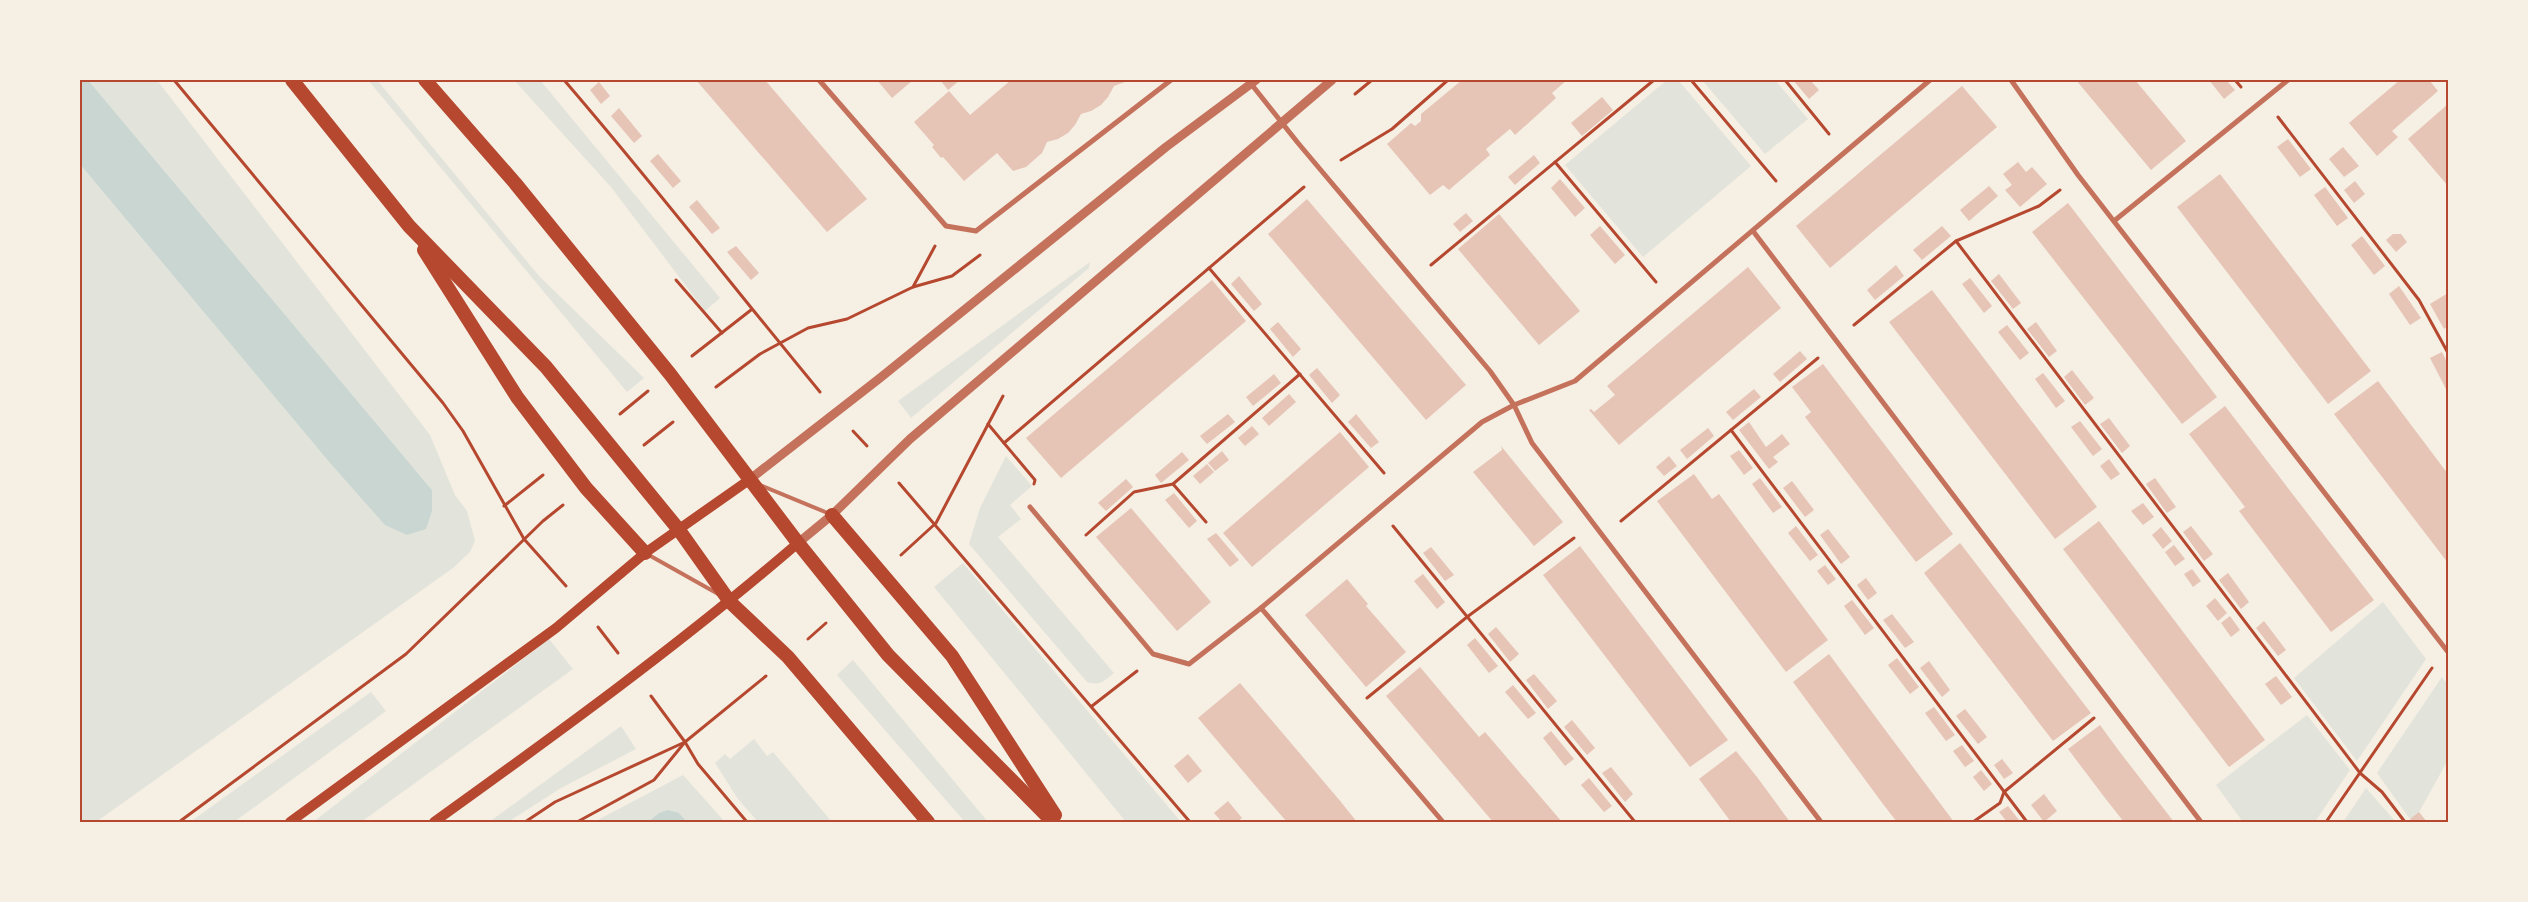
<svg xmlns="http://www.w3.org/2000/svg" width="2528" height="902" viewBox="0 0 2528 902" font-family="Rubik,sans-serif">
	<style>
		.green { fill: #e2e4dc }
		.water { fill: #c9d6d2 }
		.building { fill: #e6c5b7 }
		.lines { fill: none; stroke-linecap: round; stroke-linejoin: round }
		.path { stroke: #b5482f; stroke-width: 3 }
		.service { stroke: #c5725c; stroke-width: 4 }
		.minor { stroke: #c5725c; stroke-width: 5 }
		.tertiary { stroke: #c5725c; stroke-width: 9 }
		.secondary { stroke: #b5482f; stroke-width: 10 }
		.trunk { stroke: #b5482f; stroke-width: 14 }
		.neatline { fill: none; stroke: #b5482f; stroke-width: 2 }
	</style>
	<rect width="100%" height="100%" fill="#f6efe4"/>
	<!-- green -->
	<g class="green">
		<polygon points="88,80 157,80 430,435 455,495 467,511 475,541 470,552 453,568 96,822 80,822 80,93 432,511 432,490"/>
		<polygon points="368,80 377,80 539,276 644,378 627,392"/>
		<polygon points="514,80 540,80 720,298 705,311 611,187"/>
		<polygon points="1667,80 1678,80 1751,166 1643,257 1565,165"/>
		<polygon points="1702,80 1775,80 1808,119 1765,154"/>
		<polygon points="1090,262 1089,268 911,418 898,401"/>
		<path d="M1006 456 1032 486 1010 505 1021 519 998 537 1114 673C1104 681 1100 686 1087 682L969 544 980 508Z"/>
		<polygon points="963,563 1181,822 1126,822 934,587"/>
		<polygon points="2383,602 2426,659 2357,761 2294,678"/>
		<polygon points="549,639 573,669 361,822 313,822"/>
		<polygon points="853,660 988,822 965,822 837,675"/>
		<polygon points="2442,677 2448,685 2448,760 2419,812 2410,819 2377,773"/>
		<polygon points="371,692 386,711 234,822 190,822"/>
		<polygon points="2307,715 2350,770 2315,822 2243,822 2216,785"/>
		<polygon points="621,726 636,749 561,788 508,822 489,822"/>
		<polygon points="754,739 767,756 773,752 832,822 758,822 738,799 715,763 725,754 730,759"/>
		<polygon points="683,775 725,822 687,822 679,813 659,813 648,822 594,822"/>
		<polygon points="2366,788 2396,822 2343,822"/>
	</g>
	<!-- water -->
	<g class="water">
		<polygon points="80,80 88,80 432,490 432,511 426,529 407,535 385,525 331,464 80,164"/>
		<polygon points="668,810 679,813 687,822 648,822 659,813"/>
	</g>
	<!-- building -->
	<g class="building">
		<polygon points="696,80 765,80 867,199 827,232"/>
		<polygon points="877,80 913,80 892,98"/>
		<polygon points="940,80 960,80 948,90"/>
		<polygon points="1011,80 1130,80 1114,86 1108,97 1101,105 1091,111 1081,114 1075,125 1068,133 1058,139 1047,142 1042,153 1026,167 1013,171 997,153 964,181 943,157 941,158 932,147 934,145 914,122 949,91 970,115"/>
		<polygon points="1462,80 1567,80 1552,93 1556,98 1515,135 1510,129 1486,149 1490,155 1449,190 1443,185 1430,195 1387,144 1411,123 1415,126 1421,121 1421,114"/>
		<polygon points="1793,80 1810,80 1819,90 1809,99"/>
		<polygon points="2076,80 2135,80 2186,141 2151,170"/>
		<polygon points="2209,80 2226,80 2235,90 2224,99"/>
		<polygon points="2400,80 2429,80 2438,91 2392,131 2398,137 2377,156 2349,123"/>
		<polygon points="599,82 610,96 601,104 590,90"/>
		<polygon points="1962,86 1997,127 1830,268 1796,226"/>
		<polygon points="1602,97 1613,110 1582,136 1571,123"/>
		<polygon points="2448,104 2448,186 2408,139"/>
		<polygon points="619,108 642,136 634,143 611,116"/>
		<polygon points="2288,139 2311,169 2300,177 2277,147"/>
		<polygon points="2343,147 2359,166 2344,177 2329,159"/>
		<polygon points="658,154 681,181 673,188 650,161"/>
		<polygon points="1534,155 1540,163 1515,185 1508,177"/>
		<polygon points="2018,162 2026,172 2032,167 2047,184 2020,207 2005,190 2012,185 2003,174"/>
		<polygon points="2220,174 2371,371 2328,404 2177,207"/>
		<polygon points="1560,179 1585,208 1575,217 1551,188"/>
		<polygon points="2355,181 2365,194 2354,203 2344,190"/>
		<polygon points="1989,186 1998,196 1969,221 1960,210"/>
		<polygon points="2325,187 2348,218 2337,226 2314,195"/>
		<polygon points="1307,199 1466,385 1426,420 1268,234"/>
		<polygon points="697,200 720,228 712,234 689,207"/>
		<polygon points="2068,203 2217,397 2182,424 2032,232"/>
		<polygon points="1466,213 1473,221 1460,232 1453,224"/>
		<polygon points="1499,214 1580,311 1539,345 1458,249"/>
		<polygon points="1600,226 1625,255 1615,264 1590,235"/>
		<polygon points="1942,226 1951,236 1922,260 1913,250"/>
		<polygon points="2393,234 2401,234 2407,242 2396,252 2386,240"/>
		<polygon points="2362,236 2385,266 2374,275 2351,245"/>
		<polygon points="736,246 759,273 751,280 727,252"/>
		<polygon points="1896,265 1904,276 1875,300 1867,290"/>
		<polygon points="1748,267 1781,308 1619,445 1589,410 1591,409 1594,412 1615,395 1607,386"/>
		<polygon points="1999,274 2021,303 2013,309 1991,281"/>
		<polygon points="1239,276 1262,304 1254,311 1231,284"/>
		<polygon points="1970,278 1992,306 1984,313 1962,284"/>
		<polygon points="1212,280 1246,321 1061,478 1026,438"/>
		<polygon points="2399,286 2421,318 2410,325 2389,294"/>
		<polygon points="1932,290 2097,507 2055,539 1889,322"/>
		<polygon points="2448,293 2448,326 2444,329 2430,304"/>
		<polygon points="1278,322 1301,349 1293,357 1270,329"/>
		<polygon points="2036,322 2057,351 2049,357 2027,329"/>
		<polygon points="2007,325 2029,353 2020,360 1998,332"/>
		<polygon points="1800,351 1807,359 1780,382 1773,374"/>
		<polygon points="2442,352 2448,364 2448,393 2430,358"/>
		<polygon points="1823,364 1953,534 1916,562 1805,417 1811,412 1792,387"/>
		<polygon points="1317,368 1340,395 1332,403 1309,375"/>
		<polygon points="2072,370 2094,398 2085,405 2064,377"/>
		<polygon points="2043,373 2065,401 2056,408 2035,379"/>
		<polygon points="1274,374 1281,383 1253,406 1246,397"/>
		<polygon points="2378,381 2448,474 2448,563 2334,414"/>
		<polygon points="1754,389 1761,397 1733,420 1726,412"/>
		<polygon points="1289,394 1296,402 1269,426 1262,418"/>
		<polygon points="2225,406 2374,600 2331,632 2239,511 2245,507 2189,434"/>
		<polygon points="1228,414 1235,422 1207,444 1200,436"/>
		<polygon points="1356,414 1379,442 1371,448 1348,422"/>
		<polygon points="2109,418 2130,446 2122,453 2100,424"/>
		<polygon points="2080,421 2102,449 2093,456 2071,427"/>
		<polygon points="1749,422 1766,447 1782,434 1790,444 1773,457 1778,462 1769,469 1739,430"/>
		<polygon points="1252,426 1259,434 1245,446 1238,438"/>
		<polygon points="1708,428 1714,436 1687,459 1680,450"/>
		<polygon points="1340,432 1369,467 1252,567 1223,533"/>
		<polygon points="1501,446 1563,522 1534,546 1473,472 1502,450"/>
		<polygon points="1739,450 1753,468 1744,475 1730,456"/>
		<polygon points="1222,451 1229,460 1215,471 1208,463"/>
		<polygon points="1182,452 1189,460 1161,483 1155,475"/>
		<polygon points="1669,456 1677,466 1664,476 1656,467"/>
		<polygon points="2109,459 2120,474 2111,480 2100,466"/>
		<polygon points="1207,464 1214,472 1200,484 1193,476"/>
		<polygon points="1694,474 1712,499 1719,494 1828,640 1786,672 1657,501"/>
		<polygon points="1760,478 1782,507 1773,513 1752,484"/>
		<polygon points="2155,478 2176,507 2167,513 2146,484"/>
		<polygon points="1126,479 1133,487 1106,511 1098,503"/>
		<polygon points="1792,481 1814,510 1805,517 1783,488"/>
		<polygon points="1174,493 1197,521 1189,528 1165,500"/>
		<polygon points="2143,503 2154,517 2143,525 2131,511"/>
		<polygon points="1131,508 1211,602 1177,631 1096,537"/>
		<polygon points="2099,521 2265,740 2229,767 2063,549"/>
		<polygon points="1796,526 1818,555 1810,561 1788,533"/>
		<polygon points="2191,526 2213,554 2204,561 2183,532"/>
		<polygon points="2161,527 2172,541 2163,549 2152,535"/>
		<polygon points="1828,529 1850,557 1841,564 1820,535"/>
		<polygon points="1216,533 1239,560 1230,567 1207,539"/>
		<polygon points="1960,543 2091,713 2053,741 1924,573"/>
		<polygon points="2174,545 2185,559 2175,566 2165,552"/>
		<polygon points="1580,546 1728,740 1690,767 1543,575"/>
		<polygon points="1431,547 1454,575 1445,581 1423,553"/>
		<polygon points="1825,565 1836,579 1828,585 1817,571"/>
		<polygon points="2192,569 2201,581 2193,587 2184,574"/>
		<polygon points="2228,573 2249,602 2241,609 2219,580"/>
		<polygon points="1423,574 1445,602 1437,609 1414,581"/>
		<polygon points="1866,578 1877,593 1868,600 1857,585"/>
		<polygon points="1347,579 1368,604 1366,606 1406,652 1366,687 1305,615"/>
		<polygon points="2215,598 2227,613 2218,621 2206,606"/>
		<polygon points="1852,600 1874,628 1865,635 1844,606"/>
		<polygon points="1892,614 1914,642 1905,648 1883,620"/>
		<polygon points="2230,616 2240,630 2231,637 2221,623"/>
		<polygon points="2264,621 2286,650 2278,656 2256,628"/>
		<polygon points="1496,627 1519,654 1510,662 1488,634"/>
		<polygon points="1475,638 1498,666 1489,673 1467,645"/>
		<polygon points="1829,654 1883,727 1954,822 1897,822 1883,804 1793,682"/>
		<polygon points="1897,658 1919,687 1910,694 1888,665"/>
		<polygon points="1929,661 1950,690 1942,697 1920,668"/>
		<polygon points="1420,667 1479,737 1485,732 1562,822 1493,822 1386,696"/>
		<polygon points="1534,674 1557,701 1548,709 1526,680"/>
		<polygon points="2276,676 2292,697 2281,705 2265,684"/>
		<polygon points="1240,683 1341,802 1357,822 1287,822 1259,790 1198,718"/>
		<polygon points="1513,685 1536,713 1528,719 1505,692"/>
		<polygon points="1934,707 1955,735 1946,741 1925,713"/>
		<polygon points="1965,709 1987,737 1978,744 1956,716"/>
		<polygon points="1572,720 1595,748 1587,755 1564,727"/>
		<polygon points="2100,725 2119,751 2174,822 2124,822 2105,798 2068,749"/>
		<polygon points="1551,731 1574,759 1565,766 1543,738"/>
		<polygon points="1962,745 1974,761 1965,767 1953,751"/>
		<polygon points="1736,751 1757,777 1790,822 1731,822 1699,779"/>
		<polygon points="1188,754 1202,771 1188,783 1174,766"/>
		<polygon points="2002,759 2013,773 2004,779 1994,765"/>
		<polygon points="1611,767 1633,794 1625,802 1602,773"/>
		<polygon points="1981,770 1992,784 1984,791 1973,777"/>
		<polygon points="1589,778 1612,806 1604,812 1581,785"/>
		<polygon points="2044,794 2057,811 2044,822 2031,805"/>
		<polygon points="1228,801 1242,818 1237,822 1222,822 1214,813"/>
		<polygon points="2008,806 2019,820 2016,822 2007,822 1999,812"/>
		<polygon points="2419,812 2427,822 2412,822 2410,819"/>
	</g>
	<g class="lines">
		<!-- path -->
		<g class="path">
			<polyline points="174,80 443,403 463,431 524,539 566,586"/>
			<path d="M564 80C652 182 734 288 820 392"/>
			<polyline points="1691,80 1776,181"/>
			<polyline points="1785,80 1829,134"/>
			<polyline points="2235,80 2241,87"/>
			<polyline points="1355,94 1372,80"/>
			<polyline points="2278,117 2419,300 2448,353"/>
			<polyline points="1341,160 1392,129 1448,80"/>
			<polyline points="1555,162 1656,282"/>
			<polyline points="1956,241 2360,773 2382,792 2405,822"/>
			<polyline points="1431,265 1654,80"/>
			<polyline points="1209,268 1384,473"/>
			<polyline points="676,280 722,333"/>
			<polyline points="913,287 952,276 980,255"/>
			<polyline points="1854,325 1956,241 2039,206 2060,190"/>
			<polyline points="692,356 751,310"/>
			<polyline points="716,387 760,354 808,328 847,319 913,287 935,246"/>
			<polyline points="620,414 648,391"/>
			<polyline points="988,424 1035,480 1034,484"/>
			<polyline points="1731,430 2027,822"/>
			<polyline points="853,431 867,446"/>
			<polyline points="1004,443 1304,187"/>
			<polyline points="644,445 673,422"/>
			<polyline points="899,483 1190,822"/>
			<polyline points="1173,484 1206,522"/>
			<polyline points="504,506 543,475"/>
			<polyline points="1621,521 1818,358"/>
			<polyline points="1393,526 1635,822"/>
			<polyline points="1086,535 1134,492 1173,484 1300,374"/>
			<polyline points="901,555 936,523 1003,396"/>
			<polyline points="598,627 618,653"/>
			<polyline points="808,639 826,623"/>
			<polyline points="651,696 685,742 698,764 747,822"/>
			<polyline points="1367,698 1467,617 1574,538"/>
			<polyline points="1092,706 1137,671"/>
			<polyline points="179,822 406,654 543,521 563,505"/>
			<polyline points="525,822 555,802 685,742"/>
			<polyline points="577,822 654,780 685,742 766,676"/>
			<polyline points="1973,822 2000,803 2004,792 2094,718"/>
			<polyline points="2326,822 2432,668"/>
		</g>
		<!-- service -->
		<g class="service">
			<polyline points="760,485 830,514"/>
			<polyline points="647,554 720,595"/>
		</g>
		<!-- minor -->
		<g class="minor">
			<polyline points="819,80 946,226 976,231 1171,80"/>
			<polyline points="1248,80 1298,143 1490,371 1514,405 1532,443 1821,822"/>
			<polyline points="2011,80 2078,175 2448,652"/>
			<polyline points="2114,221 2288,80"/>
			<polyline points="1753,231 2201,822"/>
			<polyline points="1030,507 1153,654 1189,664 1261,608 1443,822"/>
			<polyline points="1261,608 1482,422 1514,405 1575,381 1930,80"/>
		</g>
		<!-- tertiary -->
		<g class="tertiary">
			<polyline points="749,480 880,378 1166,147 1256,80"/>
			<polyline points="798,543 832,515 910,439 1332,80"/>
		</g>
		<!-- secondary -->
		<g class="secondary">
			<polyline points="290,822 556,628 645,553 749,480"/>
			<path d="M434 822C558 733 682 643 798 543"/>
		</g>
		<!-- trunk -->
		<g class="trunk">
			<polyline points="292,80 409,226 546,367 679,530 730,602 788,657 928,822"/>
			<polyline points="425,80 515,183 670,374 798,543 888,655 1053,822"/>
			<polyline points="424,250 517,397 586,488 645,553"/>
			<polyline points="832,515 952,656 1055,815"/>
		</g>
	</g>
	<!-- border -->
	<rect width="2528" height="902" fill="none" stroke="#f6efe4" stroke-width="162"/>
	<rect x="81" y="81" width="2366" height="740" class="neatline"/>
</svg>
